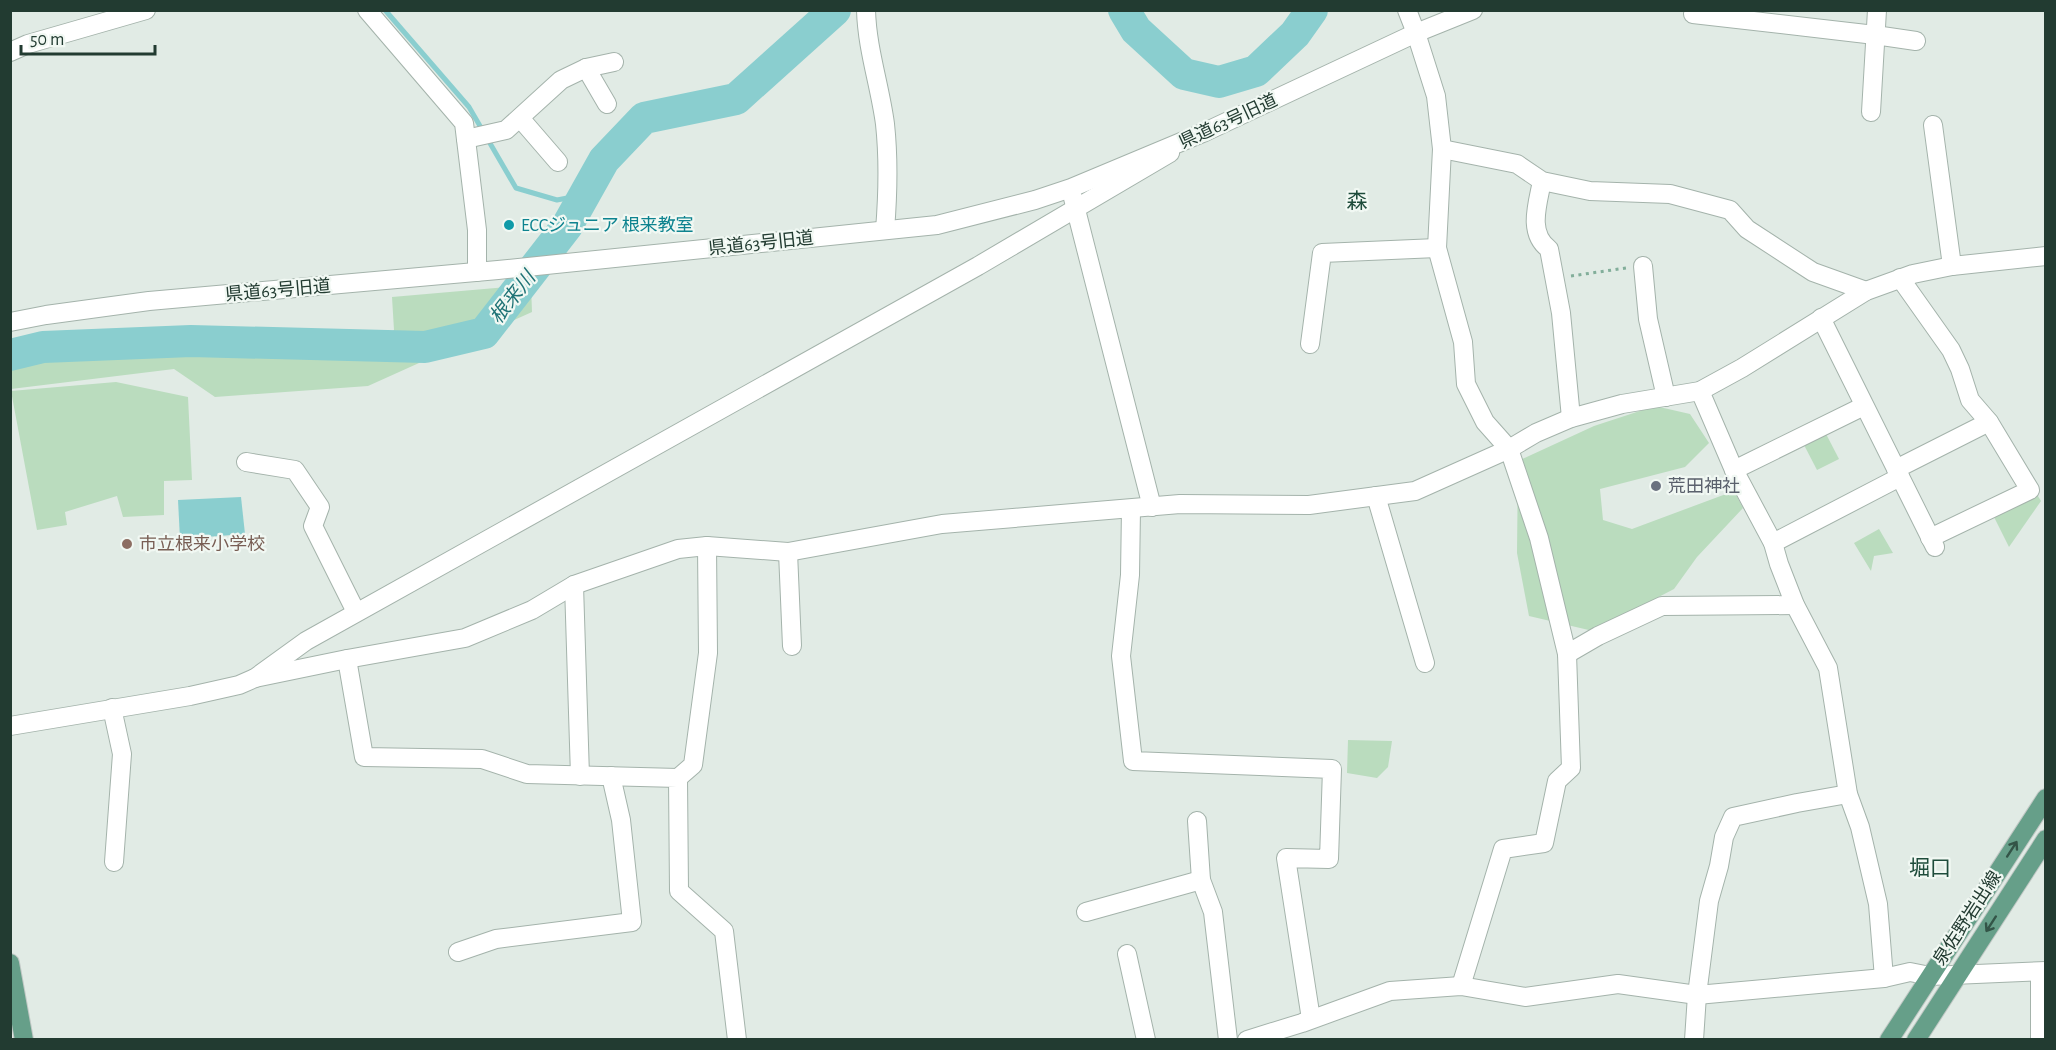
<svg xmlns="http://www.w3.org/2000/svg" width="2056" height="1050" viewBox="0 0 2056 1050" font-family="'Alegreya Sans','Noto Sans JP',sans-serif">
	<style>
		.green { fill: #badcbe }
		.water { fill: #8acecf }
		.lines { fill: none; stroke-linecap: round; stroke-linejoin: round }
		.stream { stroke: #8acecf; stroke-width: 5 }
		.river { stroke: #8acecf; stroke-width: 32 }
		.minor-casing { stroke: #a4b3ab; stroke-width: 20 }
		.tertiary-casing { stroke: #a4b3ab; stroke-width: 20 }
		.primary-casing { stroke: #c1c8c5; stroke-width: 20 }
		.path { stroke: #82ae9a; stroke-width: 3; stroke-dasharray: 3 4.5; stroke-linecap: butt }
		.minor { stroke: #fff; stroke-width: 18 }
		.tertiary { stroke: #fff; stroke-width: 18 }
		.primary { stroke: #669f89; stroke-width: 18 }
		.oneway { stroke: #335447 }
		.culture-dot { fill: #0f9aa8; stroke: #f1f8f3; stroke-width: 2 }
		.worship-dot { fill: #6b7280; stroke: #f1f8f3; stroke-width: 2 }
		.education-dot { fill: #8d6e63; stroke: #f1f8f3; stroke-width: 2 }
		.labels { text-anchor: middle; stroke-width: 4.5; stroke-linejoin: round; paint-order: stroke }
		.street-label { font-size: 18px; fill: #223b31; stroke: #f1f8f3 }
		.culture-label { font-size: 18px; fill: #0d838f; stroke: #f1f8f3; text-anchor: start }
		.worship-label { font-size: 18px; fill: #5b616d; stroke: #f1f8f3; text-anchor: start }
		.education-label { font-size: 18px; fill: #785e54; stroke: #f1f8f3; text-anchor: start }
		.water-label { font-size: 20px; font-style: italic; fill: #1e7275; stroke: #f1f8f3 }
		.quarter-label { font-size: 21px; fill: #1e4c3b; stroke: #f1f8f3 }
	</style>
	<rect width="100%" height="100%" fill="#e1ebe5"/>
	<!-- green -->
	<g class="green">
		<polygon points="531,285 532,312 368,386 215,397 174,369 11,389 11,362 58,352 200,350 308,358 370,357 394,330 392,297"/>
		<polygon points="116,382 188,397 192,480 164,481 164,515 123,517 117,496 65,512 67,525 37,530 11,391"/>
		<polygon points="1655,406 1690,414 1709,443 1685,467 1600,489 1603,520 1632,529 1734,491 1743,508 1697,557 1674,589 1593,631 1529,616 1517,553 1518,461 1594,426"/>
		<polygon points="1825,432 1839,459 1817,470 1803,443"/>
		<polygon points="2036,493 2041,501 2009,547 1993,515"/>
		<polygon points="1879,529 1893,553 1874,556 1871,571 1854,543"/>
		<polygon points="1348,740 1392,741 1388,767 1377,778 1347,773"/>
	</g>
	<!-- water -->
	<polygon class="water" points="241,497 245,534 180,539 178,500"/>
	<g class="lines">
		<!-- stream -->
		<polyline class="stream" points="385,10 469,107 516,188 557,200 583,195"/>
		<!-- river -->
		<g class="river">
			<polyline points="1124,10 1136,30 1184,74 1219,82 1256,71 1295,34 1312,10"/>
			<polyline points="10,355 43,347 191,341 425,347 484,333 567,226 604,160 644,118 736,99 835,10"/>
		</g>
		<defs>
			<g id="minor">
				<polyline points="367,10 464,123 477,230 477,272"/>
				<path d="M866 10C867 49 880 86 885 124 889 161 888 193 885 230"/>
				<polyline points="1407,10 1416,33 1436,96 1442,149 1437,248 1463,342 1466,384 1485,422 1509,449 1539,538 1567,654 1571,768 1557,781 1544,843 1503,849 1461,986"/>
				<polyline points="1693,14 1875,35 1916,41"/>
				<polyline points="10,52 28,44 146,10"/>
				<polyline points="586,68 607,104"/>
				<polyline points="1871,112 1877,10"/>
				<polyline points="520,118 558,162"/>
				<polyline points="1933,125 1952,266"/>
				<polyline points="466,139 506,130 561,80 586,68 614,62"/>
				<polyline points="1442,149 1517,164 1542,181 1590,191 1670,194 1730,210 1747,229 1813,272 1866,291"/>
				<path d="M1542 181C1538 203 1527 233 1549 249L1561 313 1571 418"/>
				<polyline points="1073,198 1152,507"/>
				<polyline points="1643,266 1648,319 1666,397"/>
				<polyline points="1900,278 1951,350 1960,369 1970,400 1989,422 2030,490 1930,538"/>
				<polyline points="1821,318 1935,547"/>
				<polyline points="1310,344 1322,253 1437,248"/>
				<polyline points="1700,391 1734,470 1773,543 1779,564 1795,605 1828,668 1848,794 1860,827 1878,904 1884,978"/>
				<polyline points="246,462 295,470 320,507 313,526 356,612"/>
				<polyline points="1896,469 1989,422"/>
				<polyline points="1734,470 1864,406"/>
				<polyline points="1376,496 1425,663"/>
				<polyline points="1131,509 1130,575 1121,656 1133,761 1332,769 1329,859 1286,858 1311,1019"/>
				<polyline points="1773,543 1900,477"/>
				<polyline points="788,552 792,646"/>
				<polyline points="574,585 580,776"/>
				<polyline points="1567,654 1598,636 1662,606 1795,605"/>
				<polyline points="347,659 364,757 482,759 527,774 678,778 679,891 724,931 737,1040"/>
				<polyline points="255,678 347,659 465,638 532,610 574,585 678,549 707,546 788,552 942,524 1180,504 1309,505 1415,491 1509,449 1536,433 1571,418 1622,404 1700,391 1742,368 1866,291 1913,274 1952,266 2046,256"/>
				<polyline points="112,708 122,754 114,862"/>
				<polyline points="10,726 190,696 239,685 255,678 306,641 978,266 1170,153"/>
				<polyline points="678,778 693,765 708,653 707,546"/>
				<polyline points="1197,821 1201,880 1213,912 1228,1040"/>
				<polyline points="1086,912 1201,880"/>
				<polyline points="458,952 496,939 632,922 621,820 611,776"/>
				<polyline points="1127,954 1146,1040"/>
				<polyline points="2040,972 2040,1040"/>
				<polyline points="1247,1040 1302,1023 1390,991 1461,986 1525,997 1618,984 1697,995 1884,978 1910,972 1930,976 2046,971"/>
				<polyline points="1694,1040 1697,995 1709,901 1719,866 1724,837 1733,817 1797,803 1848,794"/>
			</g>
			<polyline id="tertiary" points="10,322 46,315 149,301 498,270 937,225 1035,200 1071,188 1205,132 1416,33 1473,10"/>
			<g id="primary">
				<polyline points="10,963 24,1040"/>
				<polyline points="1889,1040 2046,798"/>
				<polyline points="1916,1040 2046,839"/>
			</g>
		</defs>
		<!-- minor casing -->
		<use href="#minor" class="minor-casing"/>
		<!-- tertiary casing -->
		<use href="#tertiary" class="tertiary-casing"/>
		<!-- primary casing -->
		<use href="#primary" class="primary-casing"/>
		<!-- path -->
		<polyline class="path" points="1571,276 1626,268"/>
		<!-- minor -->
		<use href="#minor" class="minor"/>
		<!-- tertiary -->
		<use href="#tertiary" class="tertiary"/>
		<!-- primary -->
		<use href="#primary" class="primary"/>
	</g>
	<!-- one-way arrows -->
	<defs><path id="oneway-shaft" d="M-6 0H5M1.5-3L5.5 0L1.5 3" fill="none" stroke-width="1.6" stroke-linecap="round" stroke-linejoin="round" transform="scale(1.5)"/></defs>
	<g class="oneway">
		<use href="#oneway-shaft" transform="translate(2012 849) rotate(-57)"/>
		<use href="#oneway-shaft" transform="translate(1991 924) rotate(123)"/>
	</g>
	<!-- markers -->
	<circle class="culture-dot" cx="509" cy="225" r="6"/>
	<circle class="worship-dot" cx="1656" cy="486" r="6"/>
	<circle class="education-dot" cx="127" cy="544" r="6"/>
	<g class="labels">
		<!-- street labels -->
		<g class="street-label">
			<text transform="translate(1228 121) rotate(-25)" y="6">県道63号旧道</text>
			<text transform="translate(761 243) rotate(-6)" y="6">県道63号旧道</text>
			<text transform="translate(278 290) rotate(-5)" y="6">県道63号旧道</text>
			<text transform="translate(1967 918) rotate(-57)" y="6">泉佐野岩出線</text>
		</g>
		<!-- culture labels -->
		<g class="culture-label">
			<text x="521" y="231">ECCジュニア 根来教室</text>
		</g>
		<!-- worship labels -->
		<g class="worship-label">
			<text x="1668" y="492">荒田神社</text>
		</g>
		<!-- education labels -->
		<g class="education-label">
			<text x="139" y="550">市立根来小学校</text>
		</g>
		<!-- water labels -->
		<g class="water-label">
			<text transform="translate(512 297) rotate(-52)" y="7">根来川</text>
		</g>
		<!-- quarter labels -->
		<g class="quarter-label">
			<text x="1357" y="208">森</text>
			<text x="1930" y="875">堀口</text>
		</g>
	</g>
	<!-- border -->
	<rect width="2056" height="1050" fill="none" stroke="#223b31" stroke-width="24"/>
	<!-- scale -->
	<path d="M21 45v9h134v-9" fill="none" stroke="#223b31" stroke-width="3"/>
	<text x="30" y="45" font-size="18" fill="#223b31" stroke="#f1f8f3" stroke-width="4.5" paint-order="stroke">50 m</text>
</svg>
